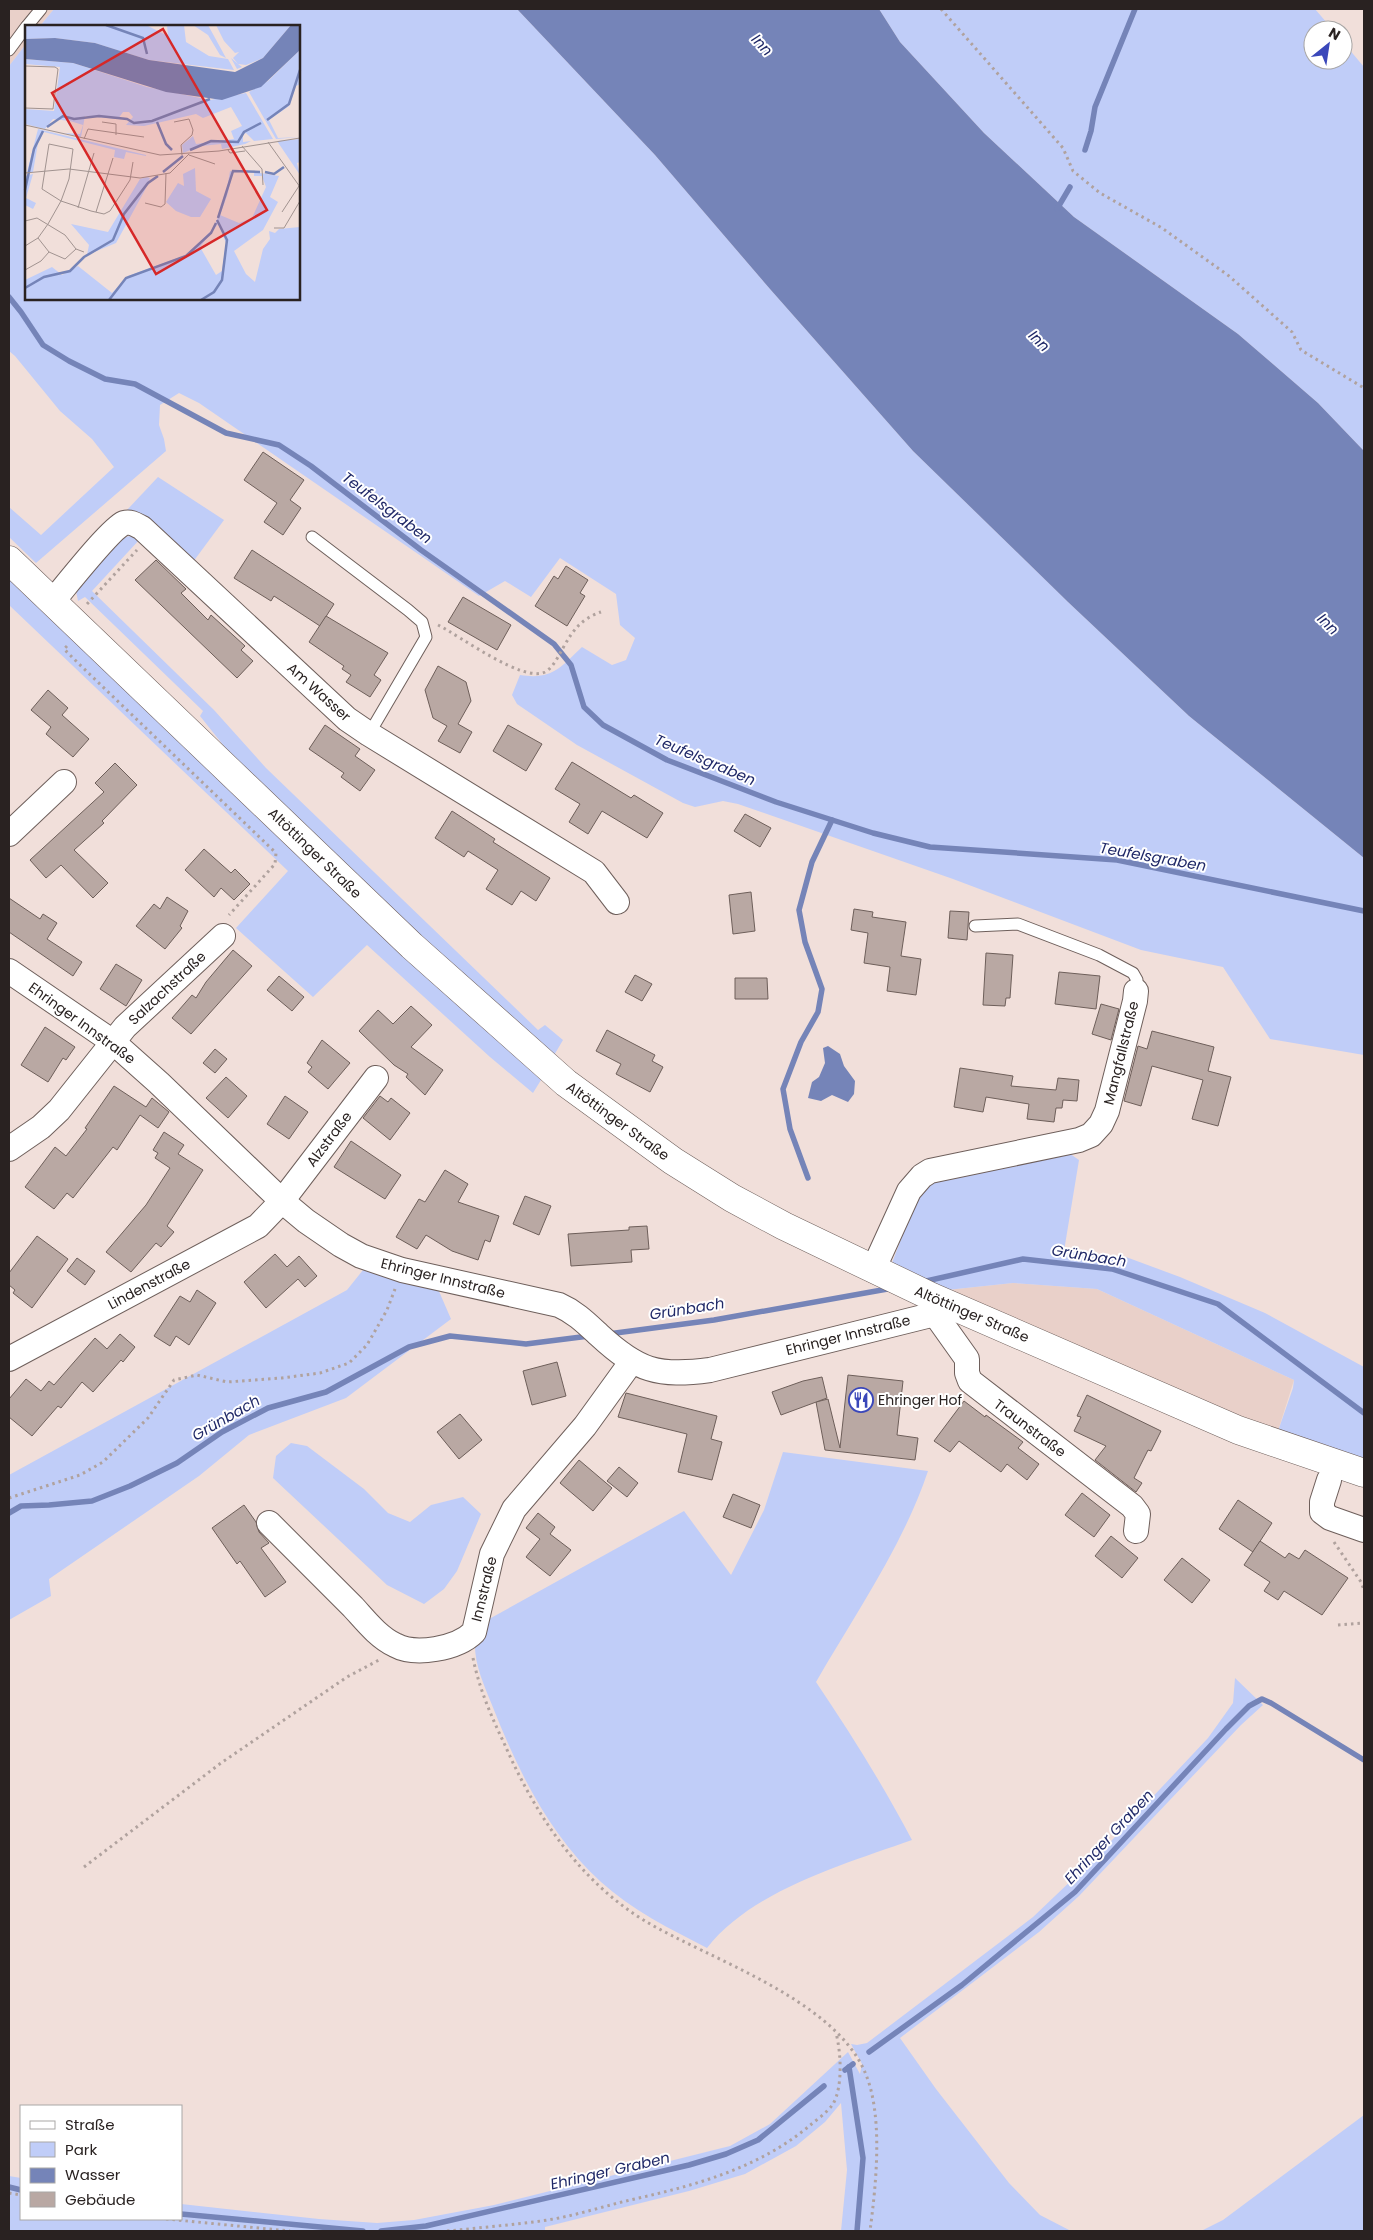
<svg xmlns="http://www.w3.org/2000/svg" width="1373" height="2240" viewBox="0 0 1373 2240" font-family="Poppins,sans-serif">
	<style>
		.built { fill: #e9d0c9 }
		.green { fill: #c0cdf8 }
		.water { fill: #7584b8 }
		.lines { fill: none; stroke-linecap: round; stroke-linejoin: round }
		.stream { stroke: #7584b8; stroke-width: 5.5 }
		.building { fill: #b9a8a3; stroke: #6e5f5a }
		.service-casing { stroke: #6e5f5b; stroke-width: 13 }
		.minor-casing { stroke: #6e5f5b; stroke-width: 26 }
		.secondary-casing { stroke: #6e5f5b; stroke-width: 29 }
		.path { stroke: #b0a29e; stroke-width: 3; stroke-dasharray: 2.5 4; stroke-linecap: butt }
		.service { stroke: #fff; stroke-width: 11 }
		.minor { stroke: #fff; stroke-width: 24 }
		.secondary { stroke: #fff; stroke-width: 28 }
		.labels { text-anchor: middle; stroke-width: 4; stroke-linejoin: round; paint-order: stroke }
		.street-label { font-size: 14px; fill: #292221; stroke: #fff }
		.poi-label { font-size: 14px; fill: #292221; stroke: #fff; text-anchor: start }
		.water-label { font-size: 15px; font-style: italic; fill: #202968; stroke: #fff }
		.inset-river { fill: none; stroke: #7584b8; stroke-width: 2.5 }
		.inset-road { fill: none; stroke: #a19390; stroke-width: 1 }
		.view { fill: #d62828; fill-opacity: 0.15; stroke: #d62828; stroke-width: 2.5 }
		.inset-edge { fill: none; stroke: #292221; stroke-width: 2.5 }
	</style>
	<rect width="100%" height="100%" fill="#f1dfda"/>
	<!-- built -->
	<g class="built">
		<polygon points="9,9 54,9 40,26 26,26 26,44 9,66"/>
		<polygon points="1013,1283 1097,1289 1294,1380 1278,1431 1227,1411 947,1290"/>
	</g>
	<!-- green -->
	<g class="green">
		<path d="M54 9H517L655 155 770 289 913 451 1068 602 1189 716 1364 858V1055L1270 1039 1223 967 1141 950 953 879 738 804 723 801 695 807 683 803 577 745 517 704 512 695 520 675C552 680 560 668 582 647L612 665 626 660 635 638 620 625 616 594 560 558 531 597 505 581 479 596 199 403 179 393 160 405 159 425 164 439 166 451 36 563 9 537V507L41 535 114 467 92 439 60 411 15 356 9 351V66L26 44V299H299V26H40Z"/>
		<polygon points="879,9 1315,9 1333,30 1313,30 1313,60 1343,60 1343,42 1364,67 1364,451 1318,403 1238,334 1074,217 984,133 900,42"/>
		<polygon points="158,477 224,520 190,566 127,510"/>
		<polygon points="130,536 140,539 92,591 214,710 266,768 538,1030 545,1025 563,1040 553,1057 442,958 231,755 200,716 203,711 85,597 78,601 76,591 78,584 122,538"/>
		<polygon points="9,575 380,931 541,1080 533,1093 490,1057 367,945 313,997 236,928 288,871 9,605"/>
		<polygon points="1066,1151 1079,1160 1064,1251 1126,1257 1180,1277 1265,1313 1364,1367 1364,1462 1278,1431 1293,1388 1294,1380 1097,1289 1013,1283 947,1290 892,1263 915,1202 932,1181"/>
		<polygon points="363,1270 395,1280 438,1289 451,1319 346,1398 249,1435 199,1476 49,1579 51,1596 9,1620 9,1475 347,1290"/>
		<polygon points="291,1443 307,1446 364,1489 388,1513 410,1522 431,1505 463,1497 481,1514 457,1571 444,1589 424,1604 387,1585 273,1478 276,1456"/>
		<path d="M783 1452 928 1471C904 1544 854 1616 816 1682 851 1734 883 1785 912 1840 845 1864 752 1890 707 1948 670 1929 632 1910 601 1882 549 1835 517 1769 492 1705 484 1685 474 1664 475 1642 475 1636 478 1630 480 1624L684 1511 731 1575 764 1510Z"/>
		<polygon points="1235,1678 1263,1705 1241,1725 1079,1896 1039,1932 900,2038 936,2089 1009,2183 1040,2215 1071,2231 841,2231 847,2170 841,2103 825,2122 796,2146 745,2174 689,2191 545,2227 545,2231 9,2231 9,2176 21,2178 21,2219 181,2219 181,2204 319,2219 377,2223 414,2220 494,2205 730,2146 770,2124 848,2052 860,2074 862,2064 851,2044 857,2045 867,2043 1033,1917 1098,1855 1208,1738 1233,1703"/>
		<polygon points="1364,2115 1364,2231 1201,2231 1223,2220"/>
	</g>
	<!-- water -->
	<g class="water">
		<polygon points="517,9 879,9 900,42 984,133 1074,217 1238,334 1318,403 1364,451 1364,858 1189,716 1068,602 913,451 770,289 655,155"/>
		<polygon points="828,1046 840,1054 844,1066 855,1081 854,1094 848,1102 832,1095 821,1101 808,1098 812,1082 819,1077 825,1063 823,1048"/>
	</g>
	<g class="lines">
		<!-- stream -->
		<g class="stream">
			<polyline points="1085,150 1091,131 1095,107 1135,9"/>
			<polyline points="1057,209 1070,187"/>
			<polyline points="9,297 21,312 43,345 69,361 105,379 135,384 226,433 279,445 311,466 421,550 554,644 571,665 584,707 603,725 667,760 776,802 873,833 930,847 1117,860 1364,911"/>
			<polyline points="808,1178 790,1129 783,1089 801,1042 818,1012 822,989 805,942 799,910 812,862 832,820"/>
			<polyline points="922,1282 1023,1259 1112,1269 1218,1304 1364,1413"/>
			<polyline points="608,1334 714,1320 893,1288"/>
			<polyline points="9,1513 21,1506 49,1505 92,1501 130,1486 177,1463 222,1432 268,1408 326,1392 409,1347 450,1336 526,1344 589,1336"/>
			<polyline points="869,2052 962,1985 1075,1892 1226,1729 1249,1706 1262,1699 1271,1703 1364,1760"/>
			<polyline points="849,2067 863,2158 857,2231"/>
			<polyline points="845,2070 853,2064"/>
			<polyline points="9,2187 21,2190"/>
			<polyline points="181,2214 363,2231"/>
			<polyline points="381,2231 426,2226 689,2165 726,2154 758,2140 824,2086"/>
		</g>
	</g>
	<!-- building -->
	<g class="building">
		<polygon points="263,452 304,480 290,500 301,508 283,535 264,522 277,503 244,480"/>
		<polygon points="252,550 334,604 320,626 274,596 271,601 234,578"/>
		<polygon points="156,560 186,589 181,593 208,620 211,615 245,646 241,650 253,661 237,678 135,580"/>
		<polygon points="566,566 588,580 580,593 585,596 567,626 535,606 554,576 558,579"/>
		<polygon points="463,597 511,625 497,650 448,622"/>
		<polygon points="326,616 388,653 374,675 381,680 370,697 346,682 351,675 342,669 344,666 309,642"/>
		<polygon points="438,666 466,682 471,701 458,724 472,732 460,753 438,741 447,726 433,718 425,690"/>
		<polygon points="48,690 68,708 62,715 89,739 73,757 46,734 51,727 31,710"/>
		<polygon points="325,725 360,749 355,756 375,770 360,791 341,777 344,773 309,749"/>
		<polygon points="508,725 542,744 526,771 493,751"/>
		<polygon points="572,762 631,798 634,795 663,813 647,838 602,811 588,834 569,822 580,804 555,789"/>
		<polygon points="115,763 137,785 102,821 104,823 74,850 108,883 93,898 61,865 46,878 30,860 104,792 95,783"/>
		<polygon points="452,811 495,839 493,842 550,878 536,901 521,891 512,905 486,889 498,870 468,851 464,857 435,838"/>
		<polygon points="745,814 771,828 760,847 734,831"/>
		<polygon points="204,849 231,873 235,869 250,884 234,900 221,888 214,897 185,870"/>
		<polygon points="751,892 755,931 733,934 729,895"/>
		<polygon points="167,897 188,911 180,926 182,928 165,949 136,926 154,904 160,909"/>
		<polygon points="9,898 40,919 43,914 57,923 47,939 82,962 73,976 9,932"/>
		<polygon points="854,909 873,912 872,917 906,922 901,956 921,959 916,995 887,991 890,967 864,963 868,933 851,930"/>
		<polygon points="950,911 969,912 967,940 948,938"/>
		<polygon points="233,950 252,966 191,1034 172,1018 192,995 196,998 206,982"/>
		<polygon points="986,953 1013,955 1010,998 1006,998 1005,1006 983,1005"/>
		<polygon points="116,964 142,980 126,1006 100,989"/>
		<polygon points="1059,972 1100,976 1096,1009 1055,1004"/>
		<polygon points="635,975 652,984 642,1001 625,992"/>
		<polygon points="279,976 304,997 292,1011 267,990"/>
		<polygon points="735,978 767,978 768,999 735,999"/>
		<polygon points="1101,1004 1119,1009 1111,1040 1092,1034"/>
		<polygon points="411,1006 432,1025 411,1047 443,1070 425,1095 406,1077 408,1074 394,1065 359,1031 378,1010 393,1024"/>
		<polygon points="45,1027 75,1047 66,1060 63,1058 48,1082 21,1065"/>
		<polygon points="607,1030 655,1055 652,1061 663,1067 650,1092 616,1074 621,1064 596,1051"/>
		<polygon points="1152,1031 1214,1047 1208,1071 1231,1077 1218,1126 1192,1119 1203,1080 1152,1066 1141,1106 1124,1101 1138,1046 1147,1049"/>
		<polygon points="322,1040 350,1063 328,1089 308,1072 312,1067 307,1063"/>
		<polygon points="215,1049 227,1059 215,1073 203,1063"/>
		<polygon points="960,1068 1013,1076 1011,1086 1056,1090 1058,1078 1079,1080 1077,1101 1063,1100 1062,1108 1056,1108 1054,1122 1027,1119 1029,1104 986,1097 983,1112 954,1107"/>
		<polygon points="226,1077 247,1096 228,1118 206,1098"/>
		<polygon points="114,1086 146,1107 152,1098 169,1112 158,1128 140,1115 117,1150 113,1147 73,1198 67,1193 54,1209 25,1187 55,1147 66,1156 87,1129 85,1128"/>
		<polygon points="285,1096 308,1112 289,1139 267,1124"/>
		<polygon points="380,1096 388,1102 391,1098 410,1113 390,1140 363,1118"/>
		<polygon points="164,1132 184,1145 178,1154 203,1170 167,1226 174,1232 161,1247 156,1243 131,1272 106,1252 146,1205 170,1168 155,1158 158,1153 153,1150"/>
		<polygon points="351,1141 401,1175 385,1199 334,1167"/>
		<polygon points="445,1170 468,1184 458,1202 499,1216 490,1242 485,1240 478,1260 452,1251 426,1235 417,1249 396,1237 419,1199 425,1202"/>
		<polygon points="525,1196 551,1206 539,1235 513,1224"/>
		<polygon points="647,1226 649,1249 631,1250 632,1262 571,1266 568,1234 629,1230 629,1227"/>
		<polygon points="37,1236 68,1259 32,1308 13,1293 15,1290 9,1285 9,1273"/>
		<polygon points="275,1254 287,1267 299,1256 317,1276 305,1287 298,1279 266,1308 244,1282"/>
		<polygon points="77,1258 95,1271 85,1285 67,1271"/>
		<polygon points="197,1290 216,1303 189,1345 176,1336 170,1346 154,1336 180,1296 190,1302"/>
		<polygon points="120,1334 135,1347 123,1362 121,1360 93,1392 82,1382 61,1408 58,1406 32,1436 9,1417 9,1399 26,1379 41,1391 49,1381 54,1385 95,1338 107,1349"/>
		<polygon points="557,1362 566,1396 532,1405 523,1371"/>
		<polygon points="848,1375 903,1381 897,1435 918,1438 915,1460 825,1450 816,1402 828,1399 840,1448"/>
		<polygon points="822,1377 827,1398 781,1415 772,1392 803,1381"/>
		<polygon points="626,1393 717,1416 711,1439 722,1442 712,1480 678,1472 687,1434 618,1417"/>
		<polygon points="1087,1395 1161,1431 1151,1451 1148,1450 1134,1478 1142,1483 1136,1492 1095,1460 1106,1446 1074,1431 1081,1417 1077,1416"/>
		<polygon points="964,1401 985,1417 986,1415 1023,1442 1018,1448 1039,1464 1027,1480 1007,1464 1001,1472 959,1441 950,1452 934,1441"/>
		<polygon points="460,1414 482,1440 459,1459 437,1432"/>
		<polygon points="579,1460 612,1488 593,1511 560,1483"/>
		<polygon points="619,1467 638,1483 627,1497 607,1481"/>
		<polygon points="1082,1493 1110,1515 1094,1537 1065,1515"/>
		<polygon points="733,1494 760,1505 751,1528 723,1517"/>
		<polygon points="1238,1500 1272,1523 1253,1552 1219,1529"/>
		<polygon points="244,1505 256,1522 259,1532 269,1543 261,1548 286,1582 265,1597 240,1561 237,1564 212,1528"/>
		<polygon points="538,1513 555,1527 550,1534 571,1550 550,1576 526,1557 540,1539 526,1528"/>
		<polygon points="1111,1536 1138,1558 1122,1578 1095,1556"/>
		<polygon points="1260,1541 1285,1558 1289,1553 1299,1559 1305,1550 1348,1578 1322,1615 1284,1591 1278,1600 1264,1591 1270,1582 1244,1565"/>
		<polygon points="1182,1558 1210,1580 1192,1603 1164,1580"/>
	</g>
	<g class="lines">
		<defs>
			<g id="service">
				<polyline points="27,26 41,9"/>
				<polyline points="9,50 26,27"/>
				<polyline points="312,537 408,610 422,622 426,637 369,734"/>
				<polyline points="975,926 1018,924 1099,955 1133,973 1137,980 1136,991"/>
			</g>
			<g id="minor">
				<path d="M52 602C65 587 110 529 124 523 131 521 136 525 142 528L347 719 369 734 594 872 617 902"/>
				<polyline points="9,834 64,782"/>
				<path d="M9 971 113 1042 159 1083 282 1201 306 1221 341 1245 361 1256 402 1270 559 1305C575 1312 586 1323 599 1335 638 1371 658 1377 710 1370L935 1314 943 1302"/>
				<polyline points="9,1149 41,1127 59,1110 125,1027 223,936"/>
				<polyline points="873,1270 909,1191 922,1176 930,1171 1079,1140 1091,1135 1101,1124 1107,1111 1135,1001 1136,991"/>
				<polyline points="935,1314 967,1359 967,1373 970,1381 1132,1506 1138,1514 1136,1531"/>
				<polyline points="9,1359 258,1226 282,1201 376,1078"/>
				<polyline points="1329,1480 1322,1502 1322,1512 1330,1518 1364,1530"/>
				<path d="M269 1523C297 1551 325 1579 353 1607 365 1620 378 1637 395 1645 415 1656 457 1649 474 1632L492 1554 514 1509 585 1426 632 1361"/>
			</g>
			<polyline id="secondary" points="9,560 412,946 566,1083 673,1161 732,1198 784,1226 932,1297 1238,1430 1364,1473"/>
		</defs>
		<!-- service casing -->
		<use href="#service" class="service-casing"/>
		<!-- minor casing -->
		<use href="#minor" class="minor-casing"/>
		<!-- secondary casing -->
		<use href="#secondary" class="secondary-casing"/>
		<!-- path -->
		<g class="path">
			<polyline points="941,9 1063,148 1073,171 1100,193 1162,228 1229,276 1292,332 1301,350 1364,388"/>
			<polyline points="87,604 137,550"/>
			<path d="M438 625C460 636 523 683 545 672 554 667 558 656 563 648 573 630 581 619 601 612"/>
			<polyline points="67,646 64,649 77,662 276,853 275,864 229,915"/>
			<polyline points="9,1498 80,1475 103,1462 148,1418 174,1380 197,1375 227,1382 282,1378 320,1373 349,1363 367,1345 387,1310 395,1289"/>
			<polyline points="1334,1542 1361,1582 1364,1590"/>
			<polyline points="1338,1625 1364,1623"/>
			<path d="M473 1658C479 1688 491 1716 504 1743 535 1814 578 1880 645 1921 711 1960 831 1998 864 2070 884 2113 876 2185 870 2231"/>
			<polyline points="84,1867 221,1763 347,1677 379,1660"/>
			<polyline points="9,2193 21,2195"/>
			<polyline points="166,2219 290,2231"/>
			<path d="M447 2231C478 2228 510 2225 541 2221 571 2217 601 2207 630 2200 693 2186 757 2169 808 2127 816 2120 827 2113 833 2104 843 2087 841 2052 836 2033"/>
		</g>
		<!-- service -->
		<use href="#service" class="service"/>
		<!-- minor -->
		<use href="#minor" class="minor"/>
		<!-- secondary -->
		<use href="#secondary" class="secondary"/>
	</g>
	<!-- icons -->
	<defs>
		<symbol id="restaurant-ring" viewBox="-11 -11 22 22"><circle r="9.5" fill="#fff" stroke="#3a47ba" stroke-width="1.5"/><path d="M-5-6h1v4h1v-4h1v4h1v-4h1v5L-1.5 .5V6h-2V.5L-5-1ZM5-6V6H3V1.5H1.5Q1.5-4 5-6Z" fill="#3a47ba"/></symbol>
	</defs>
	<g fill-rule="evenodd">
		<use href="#restaurant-ring" x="847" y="1386" width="28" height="28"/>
	</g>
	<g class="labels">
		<!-- street labels -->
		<g class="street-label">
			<text transform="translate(319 692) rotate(42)" y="5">Am Wasser</text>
			<text transform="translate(315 853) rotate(44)" y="5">Altöttinger Straße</text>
			<text transform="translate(167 988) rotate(-43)" y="5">Salzachstraße</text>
			<text transform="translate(82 1023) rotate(36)" y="5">Ehringer Innstraße</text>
			<text transform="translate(1121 1053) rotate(-76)" y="5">Mangfallstraße</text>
			<text transform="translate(618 1121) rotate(36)" y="5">Altöttinger Straße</text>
			<text transform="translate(329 1139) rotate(-53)" y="5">Alzstraße</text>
			<text transform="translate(443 1278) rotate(14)" y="5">Ehringer Innstraße</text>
			<text transform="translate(149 1284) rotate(-28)" y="5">Lindenstraße</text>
			<text transform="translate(972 1314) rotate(23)" y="5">Altöttinger Straße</text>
			<text transform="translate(848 1335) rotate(-14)" y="5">Ehringer Innstraße</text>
			<text transform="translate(1030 1428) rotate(37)" y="5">Traunstraße</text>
			<text transform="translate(484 1589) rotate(-76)" y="5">Innstraße</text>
		</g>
		<!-- poi labels -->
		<g class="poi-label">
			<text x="878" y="1405">Ehringer Hof</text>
		</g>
		<!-- water labels -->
		<g class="water-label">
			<text transform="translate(762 45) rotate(47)" y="5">Inn</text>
			<text transform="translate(1039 341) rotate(45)" y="5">Inn</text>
			<text transform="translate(387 508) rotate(37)" y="5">Teufelsgraben</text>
			<text transform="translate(1328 624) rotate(44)" y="5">Inn</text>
			<text transform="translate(705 760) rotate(23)" y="5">Teufelsgraben</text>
			<text transform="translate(1153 857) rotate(10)" y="5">Teufelsgraben</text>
			<text transform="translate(1089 1256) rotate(9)" y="5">Grünbach</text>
			<text transform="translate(687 1309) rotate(-9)" y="5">Grünbach</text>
			<text transform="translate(226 1418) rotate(-30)" y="5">Grünbach</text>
			<text transform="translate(1109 1837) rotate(-47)" y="5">Ehringer Graben</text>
			<text transform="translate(610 2171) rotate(-13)" y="5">Ehringer Graben</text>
		</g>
	</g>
	<!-- overview -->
	<g transform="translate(25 25)">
		<rect width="275" height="275" fill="#f1dfda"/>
		<path d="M0 0H121L143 11 142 0H159L161 17 184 31 203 34 209 45 124 35 70 18 30 13 0 14ZM168 0H183L201 33 195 30 183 10ZM191 0H266L238 33 221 40 213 39 217 42 212 44 206 33 213 39 208 33 214 27 210 28 199 16ZM275 25V59L271 61 264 81 244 95 253 113 275 112 251 114 224 67 243 56ZM0 34 48 38 122 62 185 75 221 68 248 114 229 116 221 108 218 109V117L226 116 220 119 197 124 196 119 176 121 158 128 157 120 168 111 171 119 209 114 206 106 217 101 206 82 178 93 171 89 119 101 101 100 108 92 104 87H98L93 94 60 91 56 112 39 108 55 109 58 100 45 96 28 94 20 104 0 99V84L29 86 35 42 0 39ZM13 104 121 130V131L101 127 99 134 89 132 90 125 19 107 13 118 8 147H2ZM275 114V137L272 138 275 150 252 116ZM170 143 171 166 186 174 175 192H166L151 186 141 177 153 158 159 161 158 149ZM205 146 208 147 202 171 195 190 214 198 227 193 241 162 237 151H229V147L254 151 245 172 253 177 238 205 209 226 221 249 230 257 238 224 245 214 244 206 250 208 254 204 275 202V275H0V255L27 242 37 250 53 241 87 268 103 251 161 230 188 204 200 175ZM193 199 201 218 197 246 191 250 175 222ZM8 149 1 173 11 178 8 184 0 180V151ZM122 152 125 153 120 165 91 218 62 230 64 220 46 199 83 207 115 154Z" fill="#c0cdf8" fill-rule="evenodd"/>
		<path d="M266 0H275V25L236 62 197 75 141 67 48 38 0 34V14L30 13 70 18 124 35 210 47 238 33Z" fill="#7584b8"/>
		<path class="inset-river" d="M81 0 118 13 122 29M242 95 264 79 275 45M132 97 141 119 147 125M22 102 38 91 49 94 74 91 102 94 109 98 127 96 185 74M165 125 186 116 213 117 219 107 236 98M138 147 158 131M240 147 249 149 259 142M0 165 9 124 18 106M193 193 208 146 235 147M0 263 19 252 45 246 59 232 88 215 99 189 123 158 133 151M84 275 101 253 161 231 186 208 191 198M176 275 189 267 197 255 202 215 192 195"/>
		<path class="inset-road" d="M0 41 30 42 33 44 28 84 0 83M77 97 91 99V110M149 97 164 94 168 105 167 110 156 120 157 130M0 100 135 130 194 126 275 113M59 114 63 104 119 112M243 117 275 162M217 121 237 144 238 160M203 125 205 128 220 126M164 130 190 139M0 148 44 144 115 153 145 148 164 129M120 178 136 182 140 179 141 148M53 183 69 128M71 187 88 133M257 187 274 161M0 196 12 193 40 210 51 224 59 227M249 203H259L275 176M0 221 13 213 23 199 36 176 44 154 48 124 24 119 17 164 36 176 66 186 79 189 85 186 105 155 108 137M24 227 40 234 51 224M0 245 16 236 24 227 13 213"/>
		<path class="view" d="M138 4 242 185 131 249 27 68Z"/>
		<rect width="275" height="275" class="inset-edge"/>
	</g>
	<!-- border -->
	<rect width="1373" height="2240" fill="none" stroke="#292221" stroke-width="20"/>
	<!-- legend -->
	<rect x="20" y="2105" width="162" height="115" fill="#ffffff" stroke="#a9a7a6"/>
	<rect x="30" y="2121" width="25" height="8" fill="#ffffff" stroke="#a9a7a6"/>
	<text x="65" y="2130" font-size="15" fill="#292221">Straße</text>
	<rect x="30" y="2142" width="25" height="15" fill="#c0cdf8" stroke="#a9a7a6"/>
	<text x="65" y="2155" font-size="15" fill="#292221">Park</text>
	<rect x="30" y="2168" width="25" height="15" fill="#7584b8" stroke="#a9a7a6"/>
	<text x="65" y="2180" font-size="15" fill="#292221">Wasser</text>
	<rect x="30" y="2192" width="25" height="15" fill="#b9a8a3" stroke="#a9a7a6"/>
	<text x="65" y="2205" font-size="15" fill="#292221">Gebäude</text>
	<!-- north arrow -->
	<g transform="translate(1328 45) rotate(30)"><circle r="24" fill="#ffffff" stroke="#a9a7a6"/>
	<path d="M0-4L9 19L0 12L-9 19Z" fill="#3a47ba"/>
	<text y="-8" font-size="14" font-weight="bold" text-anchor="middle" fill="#292221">N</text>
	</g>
</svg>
